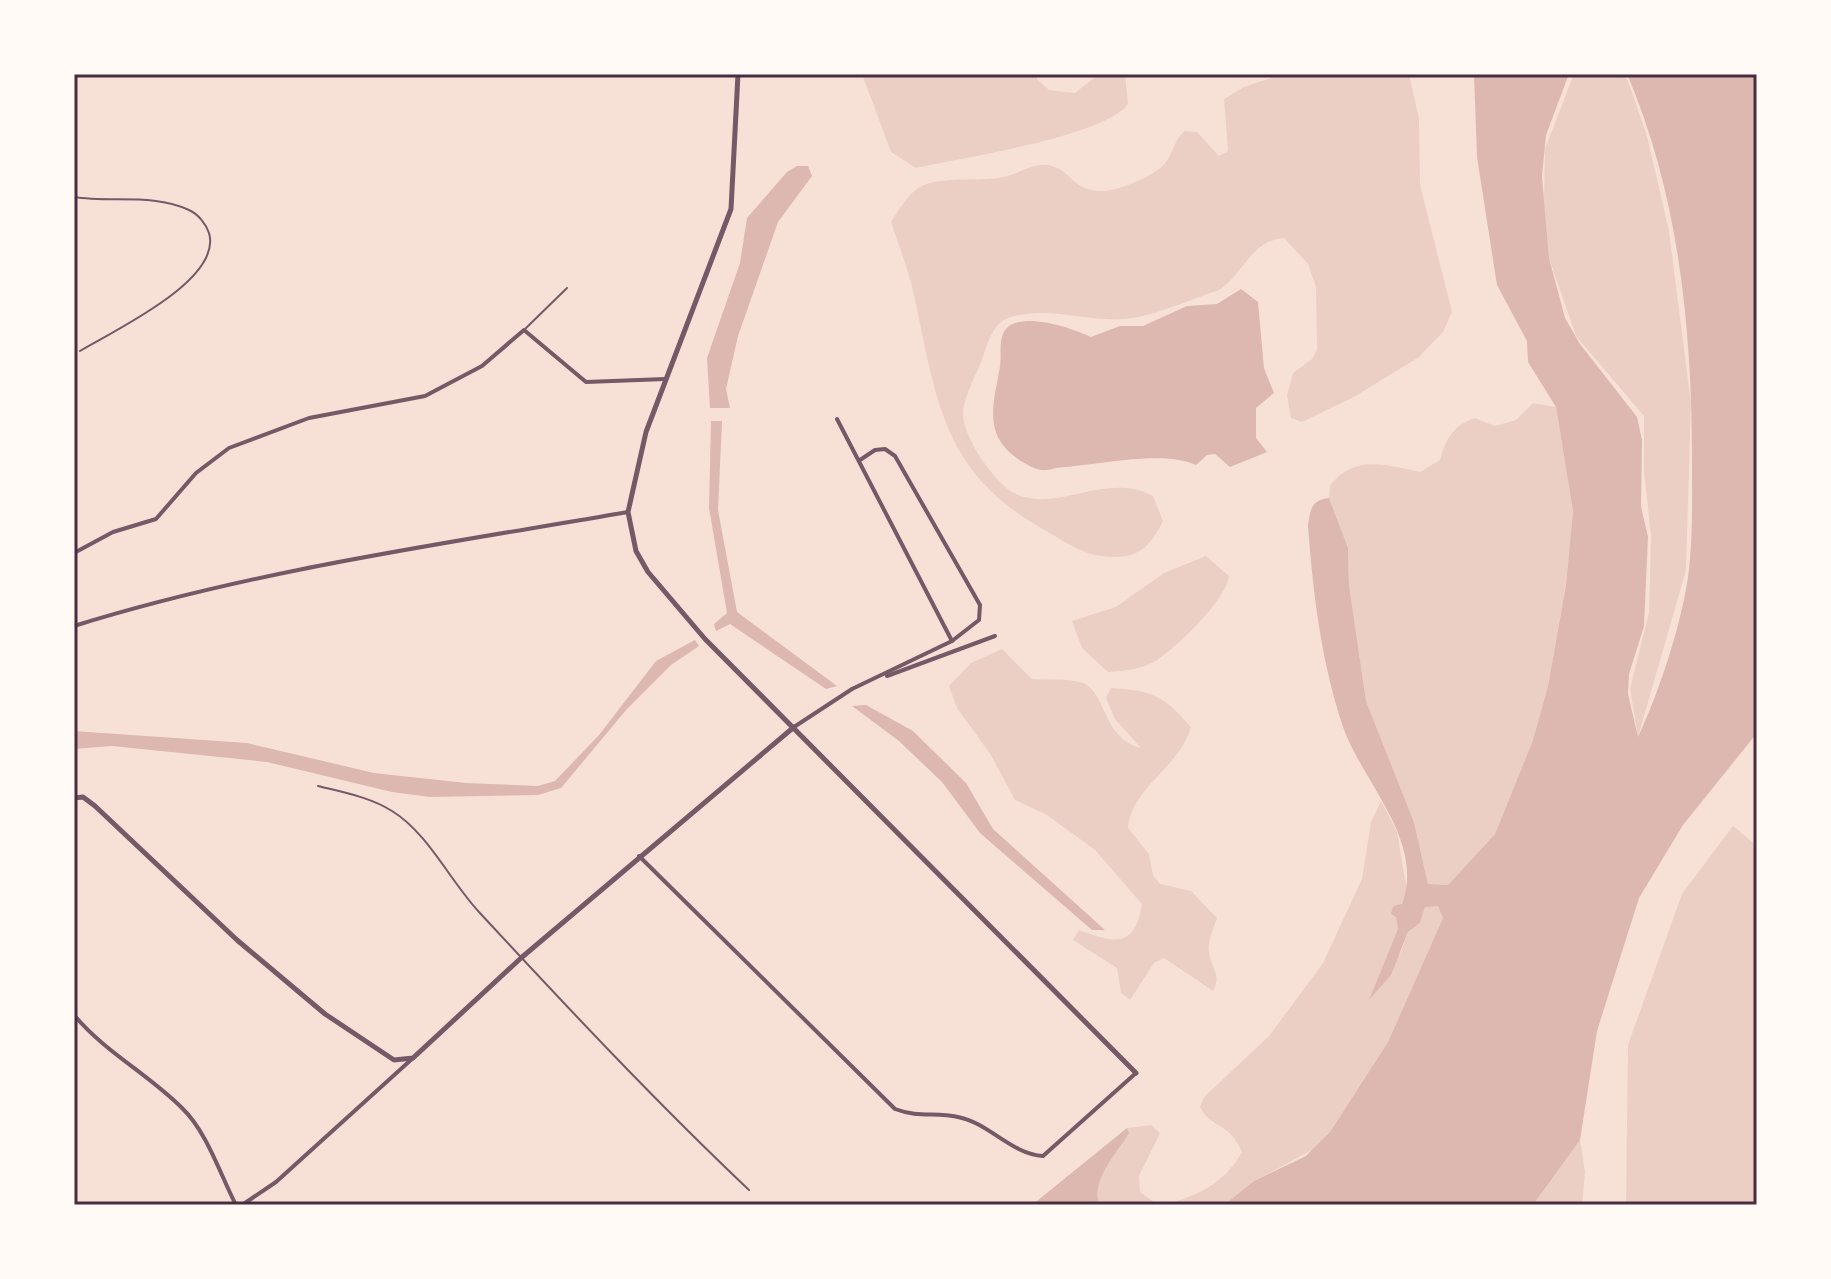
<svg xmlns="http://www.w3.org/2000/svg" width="1831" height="1279" viewBox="0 0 1831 1279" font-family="Manrope,sans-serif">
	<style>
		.green { fill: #ebcfc5 }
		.water { fill: #dcb8b0 }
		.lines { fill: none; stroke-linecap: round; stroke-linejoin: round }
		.service { stroke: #755966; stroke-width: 2 }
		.minor { stroke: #755966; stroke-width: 4 }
		.tertiary { stroke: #755966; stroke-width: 5 }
		.neatline { fill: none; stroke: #4a2c40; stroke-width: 3 }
	</style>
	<rect width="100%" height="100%" fill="#f7e1d7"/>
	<!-- green -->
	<g class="green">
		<path d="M862 74H1037V79L1049 90 1075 93 1099 74H1125L1128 104C1106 136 958 159 916 168L891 152Z"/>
		<path d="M1282 74H1409L1419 119 1420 185 1452 312 1443 332 1419 357 1354 397 1302 422 1291 418 1287 395 1293 373 1312 359 1317 350 1316 287 1308 264 1284 238C1250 241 1244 274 1219 290 1192 299 1162 313 1133 318 1091 325 1046 303 1006 319 992 325 987 346 982 360 976 375 965 395 963 411 961 435 993 480 1012 492 1054 516 1105 470 1153 496L1163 521C1147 554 1131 561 1095 555 1076 551 1058 537 1041 528 939 470 936 393 913 291 908 268 898 244 891 222 900 209 909 191 924 185 950 176 977 182 1004 177 1018 174 1037 161 1052 166 1074 172 1073 196 1112 190 1126 187 1158 174 1166 162 1174 151 1174 140 1185 131L1197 132 1219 156 1228 151 1224 99 1244 87Z"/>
		<polygon points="1574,74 1624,74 1628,81 1647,136 1669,231 1691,404 1686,570 1638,737 1630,689 1649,612 1651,535 1644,472 1644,416 1576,336 1549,258 1544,200 1545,149"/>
		<path d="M1533 403 1556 407 1573 511 1566 585 1548 686 1533 740 1495 834 1448 885 1428 884 1414 822 1366 701 1349 585 1348 548 1329 498 1330 486C1354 454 1386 465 1420 472L1440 460C1446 439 1453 425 1475 418L1495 426 1516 420Z"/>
		<path d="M1206 556 1229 576C1226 600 1178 646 1157 660 1144 669 1124 671 1108 672L1082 648 1072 621 1116 607 1164 573Z"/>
		<path d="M1002 649 1032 679C1047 680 1070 678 1083 683 1107 693 1102 738 1141 748L1115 719 1106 698 1111 688C1152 690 1164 696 1191 727 1180 767 1131 788 1128 828L1149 854 1153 875 1160 884 1191 891 1217 918C1214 927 1207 942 1209 952 1211 969 1222 974 1213 991L1164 958 1154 963 1130 1000 1121 993 1117 968 1073 940 1079 930C1114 943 1135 949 1142 904L1095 850 1047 815 1015 800 991 755 957 708 949 686 971 663Z"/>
		<path d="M1381 801 1397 832 1407 891 1396 917 1398 929 1393 945 1376 983 1401 952 1408 932 1420 923 1425 907 1438 905 1443 918 1388 1042 1330 1132 1314 1149 1254 1181 1224 1205H1162C1196 1197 1224 1184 1242 1152 1229 1121 1211 1129 1200 1107L1204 1097 1269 1036 1323 963 1362 879 1371 822Z"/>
		<polygon points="1733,826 1757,846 1757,1205 1626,1205 1628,1045 1682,894"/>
		<path d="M1151 1125 1160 1133 1139 1176 1140 1192 1158 1205H1100C1089 1183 1117 1153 1128 1134L1127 1128Z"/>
		<polygon points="1580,1140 1585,1172 1582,1205 1533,1205"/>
	</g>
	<!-- water -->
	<g class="water">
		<path d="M1474 74H1569L1546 135 1542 176 1549 258 1565 318 1580 344 1637 417 1642 440 1641 506 1648 537 1644 626 1629 674 1628 694 1638 737C1659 693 1684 617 1689 569 1693 533 1692 496 1692 460 1692 330 1679 195 1627 74H1757V733L1683 825 1639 898 1597 1031 1580 1140 1533 1205H1224L1254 1181 1306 1156 1330 1132 1388 1042 1443 918 1438 906 1425 907 1420 923 1408 932 1391 975 1369 1000 1398 929 1396 917 1391 914 1393 906 1402 904C1426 840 1360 780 1342 724 1321 659 1313 593 1308 526 1310 510 1311 500 1329 498L1348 548 1349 585 1366 701 1414 822 1428 884 1448 885 1495 834 1533 740 1548 686 1566 585 1573 511 1556 407 1528 362 1527 341 1497 285 1477 157Z"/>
		<polygon points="797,166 808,166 812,176 778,222 738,336 726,389 730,408 710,408 707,358 740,263 747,218 787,172"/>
		<path d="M1241 289 1258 302 1264 368 1274 393 1256 408V438L1267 452 1230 467 1215 454 1207 455 1196 465C1164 450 1101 464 1065 467 1057 467 1048 471 1041 470 1033 469 1020 461 1014 456 982 432 995 398 1000 366 1002 354 997 335 1009 326 1028 313 1072 328 1091 337L1120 326H1143L1187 306 1217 304Z"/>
		<polygon points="711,421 722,421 718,510 737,612 837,686 826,689 730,624 716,631 714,624 727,613 709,508"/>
		<polygon points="695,640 699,646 671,665 627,709 561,788 538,795 430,797 392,792 267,762 112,746 74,749 74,731 247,743 374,773 466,783 538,786 555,781 599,735 656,661"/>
		<polygon points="866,705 913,731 966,783 993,829 1105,930 1092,930 980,833 942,782 899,741 852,706"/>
		<path d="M1127 1128 1129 1133C1117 1153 1089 1183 1100 1205H1032Z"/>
	</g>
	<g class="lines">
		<!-- service -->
		<g class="service">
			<path d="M74 197C110 203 154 193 189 210 198 214 206 224 209 233 223 280 113 331 80 351"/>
			<polyline points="525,329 567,288"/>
			<path d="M318 786C342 792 370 797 392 811 428 833 450 881 479 912 567 1007 655 1101 749 1190"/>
		</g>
		<!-- minor -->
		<g class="minor">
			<polyline points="837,419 952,641 852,689"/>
			<polyline points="860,460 875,450 885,449 895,456 980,605 979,620 952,641"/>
			<polyline points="74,553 113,532 156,519 196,473 229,448 309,418 425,396 482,366 524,330 586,382 665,379"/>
			<path d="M74 626C254 570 443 544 628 512"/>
			<polyline points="887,676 995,636"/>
			<polyline points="794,727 852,689"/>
			<path d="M639 856 895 1109C919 1118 935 1112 958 1117 989 1123 1011 1154 1043 1156L1136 1073"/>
			<path d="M74 1015C105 1052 148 1074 182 1108 207 1132 220 1174 236 1205"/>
			<polyline points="242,1205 276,1182 413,1058"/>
		</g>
		<!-- tertiary -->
		<g class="tertiary">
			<polyline points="738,74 731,209 646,432 628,512 636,551 648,572 705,639 1136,1073"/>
			<polyline points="74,798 83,797 95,806 237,940 325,1014 394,1060 413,1058 521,958 794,727"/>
		</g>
	</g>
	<!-- border -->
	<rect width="1831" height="1279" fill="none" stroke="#fffaf5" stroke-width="152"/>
	<rect x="76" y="76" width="1679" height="1127" class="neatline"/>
</svg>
